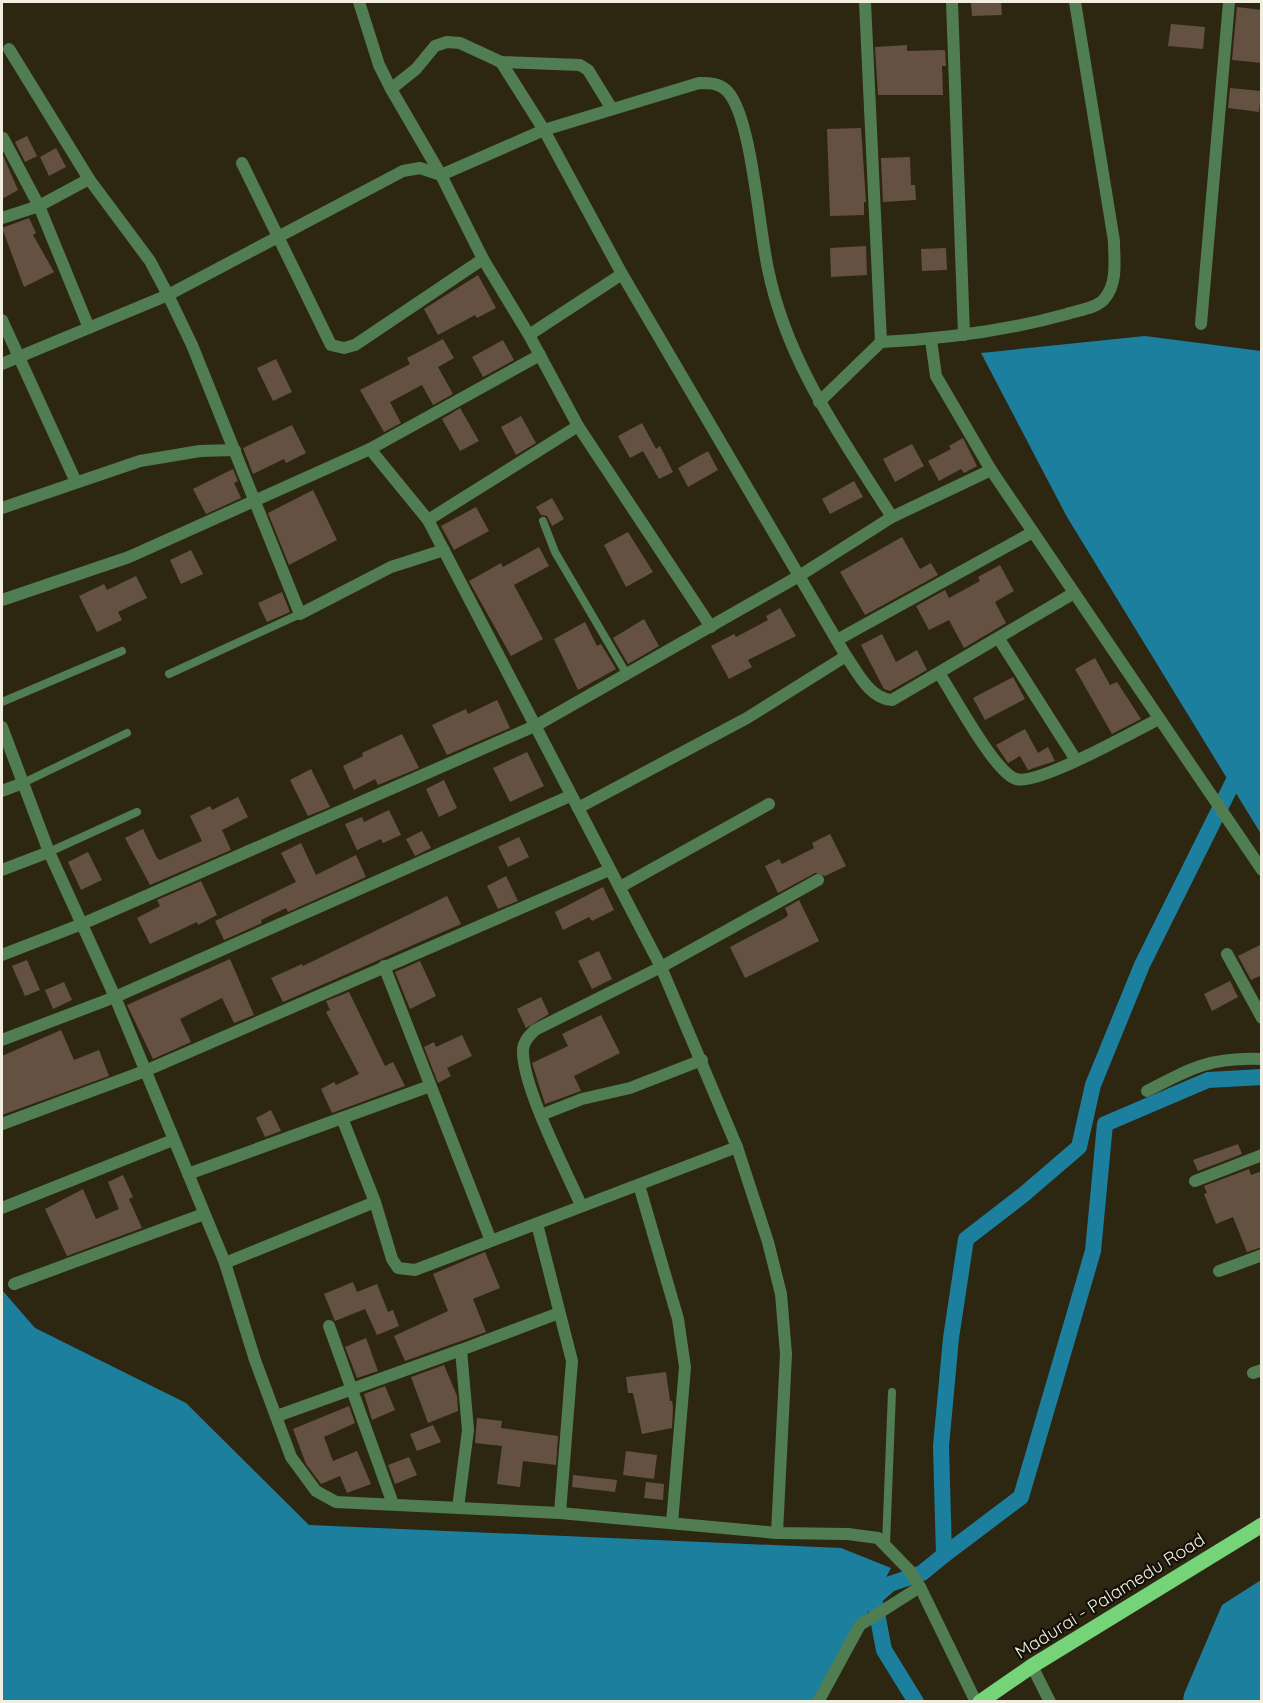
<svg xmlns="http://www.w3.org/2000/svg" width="1263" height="1703" viewBox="0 0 1263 1703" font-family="Quicksand,sans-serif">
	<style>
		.water { fill: #1c7f9e }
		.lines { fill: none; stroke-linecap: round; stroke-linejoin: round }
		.canal { stroke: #1c7f9e; stroke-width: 16 }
		.building { fill: #655141 }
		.service { stroke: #517d52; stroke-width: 8 }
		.minor { stroke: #517d52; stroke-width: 12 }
		.primary { stroke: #75d378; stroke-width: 15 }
		.labels { text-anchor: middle; stroke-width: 4.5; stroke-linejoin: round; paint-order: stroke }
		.street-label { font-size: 18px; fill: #f1eee0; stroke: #131007 }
	</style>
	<rect width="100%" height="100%" fill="#2d2712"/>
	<!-- water -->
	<g class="water">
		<polygon points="1145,336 1261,351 1261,834 1067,517 981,353"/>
		<polygon points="2,1290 35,1328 186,1403 309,1525 841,1548 891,1568 821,1701 2,1701"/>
		<polygon points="1261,1580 1261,1701 1183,1701 1184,1694 1222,1605"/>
	</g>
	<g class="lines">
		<!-- canal -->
		<g class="canal">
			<polyline points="944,1555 1021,1497 1093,1251 1105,1124 1208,1080 1262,1077"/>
			<polyline points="916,1702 884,1650 874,1598 890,1584 922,1573 944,1555 941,1446 951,1338 966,1239 1023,1195 1079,1147 1093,1085 1142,965 1241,766"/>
		</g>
	</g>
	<!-- building -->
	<g class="building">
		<polygon points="1001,2 1002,15 972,16 971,3"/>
		<polygon points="1237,7 1262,10 1262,63 1232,60"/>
		<polygon points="1171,24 1205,27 1203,49 1168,46"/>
		<polygon points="907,45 907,51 945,50 946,66 942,66 943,95 878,95 875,47"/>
		<polygon points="1230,88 1261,91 1259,112 1228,108"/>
		<polygon points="861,128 866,202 864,202 864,215 830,216 827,129"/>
		<polygon points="27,136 37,156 25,162 15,142"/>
		<polygon points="56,148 66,167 49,176 40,157"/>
		<polygon points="2,153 18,190 2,199"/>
		<polygon points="910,157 911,185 915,185 916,200 883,202 881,158"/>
		<polygon points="29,218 36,233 33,235 54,272 24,287 2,228"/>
		<polygon points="866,246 867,275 831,277 830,248"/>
		<polygon points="946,248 947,270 922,271 921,249"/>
		<polygon points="478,275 496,308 477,318 475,315 438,335 424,309"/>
		<polygon points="443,339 454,358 438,367 453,394 433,405 422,385 390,402 401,423 384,432 360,390 410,364 407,358"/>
		<polygon points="503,340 514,360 483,377 472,357"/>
		<polygon points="276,359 292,392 273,401 257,368"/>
		<polygon points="460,408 479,441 460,451 442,419"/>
		<polygon points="521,416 536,443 516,455 501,427"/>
		<polygon points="642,423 656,449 660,446 673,472 659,479 643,451 630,458 618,436"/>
		<polygon points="292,425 306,453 286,463 284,459 253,474 243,448"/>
		<polygon points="963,438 977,466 964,473 961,469 939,481 928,461 951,449 949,446"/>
		<polygon points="912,444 924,466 895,482 883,459"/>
		<polygon points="708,451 718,470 688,487 678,468"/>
		<polygon points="233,469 238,481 234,483 241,498 206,514 193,489"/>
		<polygon points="854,481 863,497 830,514 822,499"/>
		<polygon points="313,490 337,540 289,565 268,513"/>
		<polygon points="552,498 564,519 552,526 547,516 541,515 536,507"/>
		<polygon points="476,507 489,531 454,550 441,526"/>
		<polygon points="628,532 653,572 626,587 604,545"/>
		<polygon points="902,537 920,569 931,563 938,575 865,615 840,572"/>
		<polygon points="539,547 549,566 514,585 543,639 511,656 469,581 501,563 503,567"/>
		<polygon points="191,550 203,574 181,584 170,560"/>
		<polygon points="1000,565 1014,591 995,602 1006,623 964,648 949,620 929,630 916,606 945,590 949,598 980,581 978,577"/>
		<polygon points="136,576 147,598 118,612 122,620 97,632 79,596 104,584 107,590"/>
		<polygon points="282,592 290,612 267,622 258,603"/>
		<polygon points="780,608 796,636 748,660 752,667 729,679 711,646 734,634 736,637 768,620 766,616"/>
		<polygon points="644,619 659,646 628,664 613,638"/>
		<polygon points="585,622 597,646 601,644 616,669 578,690 554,639"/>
		<polygon points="882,634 896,662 917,650 927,670 890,691 884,689 861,645"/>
		<polygon points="1095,658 1110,685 1117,682 1141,719 1112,734 1075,669"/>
		<polygon points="1013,677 1025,699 985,720 973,698"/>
		<polygon points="497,700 510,728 447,755 432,725 466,709 468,714"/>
		<polygon points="1025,729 1038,753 1048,747 1055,761 1028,770 1020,756 1008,763 996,745"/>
		<polygon points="402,734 419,768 378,785 375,779 354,790 343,766 363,756 362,753"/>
		<polygon points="527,752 544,786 510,802 493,768"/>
		<polygon points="311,769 330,807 308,816 290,780"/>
		<polygon points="444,780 457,808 439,817 426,789"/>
		<polygon points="238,797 248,817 222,830 231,850 150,885 125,838 143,829 157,858 160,860 202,841 190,816 210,806 212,810"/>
		<polygon points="389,810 401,835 383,843 381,839 357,850 345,824 362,817 364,822"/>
		<polygon points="422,831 431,848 415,856 406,839"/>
		<polygon points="830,834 846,866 825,876 815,873 778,893 765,866 779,859 782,864 814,848 812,843"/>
		<polygon points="519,837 529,857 508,867 498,847"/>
		<polygon points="301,843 316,875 356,855 366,877 288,912 286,908 261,920 262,923 224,940 215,921 296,882 281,853"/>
		<polygon points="88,852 102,880 81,890 68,862"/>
		<polygon points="506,876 518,901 498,909 487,886"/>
		<polygon points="201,881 217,915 198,925 197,922 150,944 137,918 160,906 157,900"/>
		<polygon points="603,887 614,910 592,921 589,917 563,930 555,912"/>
		<polygon points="447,896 461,924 283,1002 271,978 302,964 303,966"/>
		<polygon points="799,900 819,941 745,978 730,947 785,918 788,915 785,908"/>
		<polygon points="1262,944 1262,975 1251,980 1238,956"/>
		<polygon points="599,951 612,979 592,989 578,961"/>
		<polygon points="230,959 254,1015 234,1023 222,998 180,1019 191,1042 153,1059 127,1005"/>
		<polygon points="27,960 40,990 25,996 12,966"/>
		<polygon points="420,961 436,996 410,1009 395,972"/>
		<polygon points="1230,981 1238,997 1212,1011 1204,994"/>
		<polygon points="64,982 72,1000 53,1009 45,990"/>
		<polygon points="349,992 385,1066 393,1062 405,1086 332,1113 321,1089 334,1082 336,1085 359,1074 326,1012 330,1010 326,1001"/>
		<polygon points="541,997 549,1014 526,1028 517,1009"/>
		<polygon points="601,1015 620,1053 574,1076 581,1091 545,1104 532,1063 568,1046 562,1034"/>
		<polygon points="61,1030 74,1060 99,1050 109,1076 2,1115 2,1056"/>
		<polygon points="462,1035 472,1056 447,1068 451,1076 438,1083 424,1047 434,1042 436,1047"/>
		<polygon points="271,1110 281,1131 265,1137 256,1118"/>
		<polygon points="1238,1144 1242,1154 1198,1171 1193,1160"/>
		<polygon points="1249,1169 1251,1175 1262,1171 1262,1247 1247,1252 1233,1217 1216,1224 1204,1194 1207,1193 1204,1186"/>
		<polygon points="123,1175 133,1197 129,1199 142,1228 67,1256 45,1209 83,1189 96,1219 119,1209 108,1182"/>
		<polygon points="485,1252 500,1288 473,1299 486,1332 405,1361 394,1336 448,1311 433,1274"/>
		<polygon points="353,1282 357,1292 377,1284 388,1312 393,1310 399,1326 377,1335 365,1309 335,1321 324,1294"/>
		<polygon points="366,1338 378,1371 357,1378 345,1347"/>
		<polygon points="444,1365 457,1396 458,1411 428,1423 411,1377"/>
		<polygon points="666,1372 670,1401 672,1401 673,1407 672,1428 642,1434 633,1393 628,1393 626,1377"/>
		<polygon points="385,1386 395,1410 372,1420 364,1394"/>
		<polygon points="349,1406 355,1423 324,1437 333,1461 357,1451 371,1484 347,1493 340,1476 321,1484 306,1464 293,1429"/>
		<polygon points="477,1418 502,1421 501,1428 558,1436 556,1465 523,1461 520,1487 497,1484 502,1446 475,1443"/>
		<polygon points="433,1425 441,1442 417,1451 410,1434"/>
		<polygon points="626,1451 657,1455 654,1479 623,1475"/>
		<polygon points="409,1457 417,1475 395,1484 388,1465"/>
		<polygon points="573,1475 617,1480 615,1492 572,1487"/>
		<polygon points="646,1482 664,1484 663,1500 644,1498"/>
	</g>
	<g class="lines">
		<!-- service -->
		<g class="service">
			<polyline points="543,521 555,552 626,673"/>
			<polyline points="169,674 300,614"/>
			<polyline points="2,702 122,651"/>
			<polyline points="23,783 127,733"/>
			<polyline points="49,852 137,812"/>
			<polyline points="886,1544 892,1392"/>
		</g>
		<!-- minor -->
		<g class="minor">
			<polyline points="359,2 379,65 391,89 441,175 483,259"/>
			<polyline points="865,2 881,342"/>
			<polyline points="952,2 964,335"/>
			<polyline points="9,49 89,179 150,261 168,295 192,345 300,614 391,567 444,550"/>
			<polyline points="501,62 544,130 622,274"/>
			<polyline points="391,89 416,69 435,46 447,42 460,43 501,62 580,65 588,70 612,109"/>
			<polyline points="3,138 39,206 89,328"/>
			<polyline points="242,163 331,345 344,348 355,345 483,259 529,335"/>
			<polyline points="2,218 39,206 89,179"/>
			<polyline points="2,320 76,482"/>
			<polyline points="1201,324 1229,2"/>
			<polyline points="931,340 936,376 991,470"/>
			<path d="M2 364 168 295 403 171 420 168 441 175 544 130 699 83C710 83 720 83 728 92 752 119 759 230 768 269 787 363 842 438 892 517"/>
			<path d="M819 402 881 342C944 339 1006 331 1067 314 1079 310 1098 308 1105 298 1118 282 1114 260 1114 241L1075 2"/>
			<polyline points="578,426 428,520 661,967 737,1147 768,1242 781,1294 786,1354 777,1533"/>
			<polyline points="370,449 428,520"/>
			<polyline points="2,508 140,461 200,451 235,450"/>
			<polyline points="2,600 129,557 370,449 540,355"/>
			<polyline points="999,639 1076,760"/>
			<polyline points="837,640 1033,532"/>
			<path d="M846 656C858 673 870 699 892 700L1074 593"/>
			<path d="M939 673C953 694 995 773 1016 779 1038 786 1134 731 1159 719"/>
			<polyline points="2,727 49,852 115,997 225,1263 255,1360 291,1457 316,1491 336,1502 560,1513 777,1533 848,1534 878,1538 910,1571 920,1587 976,1702"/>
			<polyline points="2,791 23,783"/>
			<polyline points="578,808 747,718 846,656 622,274 529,335 578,426 711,627"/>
			<polyline points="2,870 49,852"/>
			<polyline points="620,887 769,804"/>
			<polyline points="1227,954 1262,1018"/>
			<polyline points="2,955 82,924 537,725 799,576 892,517 991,470 1262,870"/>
			<polyline points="384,966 491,1241"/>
			<polyline points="2,1040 115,997 570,796"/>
			<path d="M1147 1091C1191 1068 1211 1057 1262 1059"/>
			<polyline points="541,1115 582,1099 630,1088 702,1060"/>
			<polyline points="342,1118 375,1202"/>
			<polyline points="2,1124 145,1071 609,870"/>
			<polyline points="188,1174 430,1086"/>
			<polyline points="1195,1181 1262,1155"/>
			<polyline points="639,1185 678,1319 685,1367 672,1523"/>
			<path d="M581 1205C566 1171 521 1084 523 1049 524 1041 529 1036 535 1030L661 967 818 880"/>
			<polyline points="2,1208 173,1140"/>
			<polyline points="537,1224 572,1361 560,1513"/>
			<polyline points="225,1263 375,1202 392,1259 398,1268 415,1270 737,1147"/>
			<polyline points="1219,1271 1262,1255"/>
			<polyline points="14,1284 204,1214"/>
			<polyline points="329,1326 393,1504"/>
			<polyline points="1253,1373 1262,1370"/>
			<polyline points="277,1416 461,1350"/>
			<polyline points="458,1508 468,1430 461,1350 559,1313"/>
			<polyline points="1032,1666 1050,1702"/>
			<polyline points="818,1702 860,1625 920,1587"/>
		</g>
		<!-- primary -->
		<polyline class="primary" points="980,1702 1032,1666 1262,1525"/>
	</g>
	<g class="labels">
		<!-- street labels -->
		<g class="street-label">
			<text transform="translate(1110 1596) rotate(-32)" y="6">Madurai - Palamedu Road</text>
		</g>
	</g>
	<!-- border -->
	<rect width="1263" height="1703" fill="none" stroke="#f1eee0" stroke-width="6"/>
</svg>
